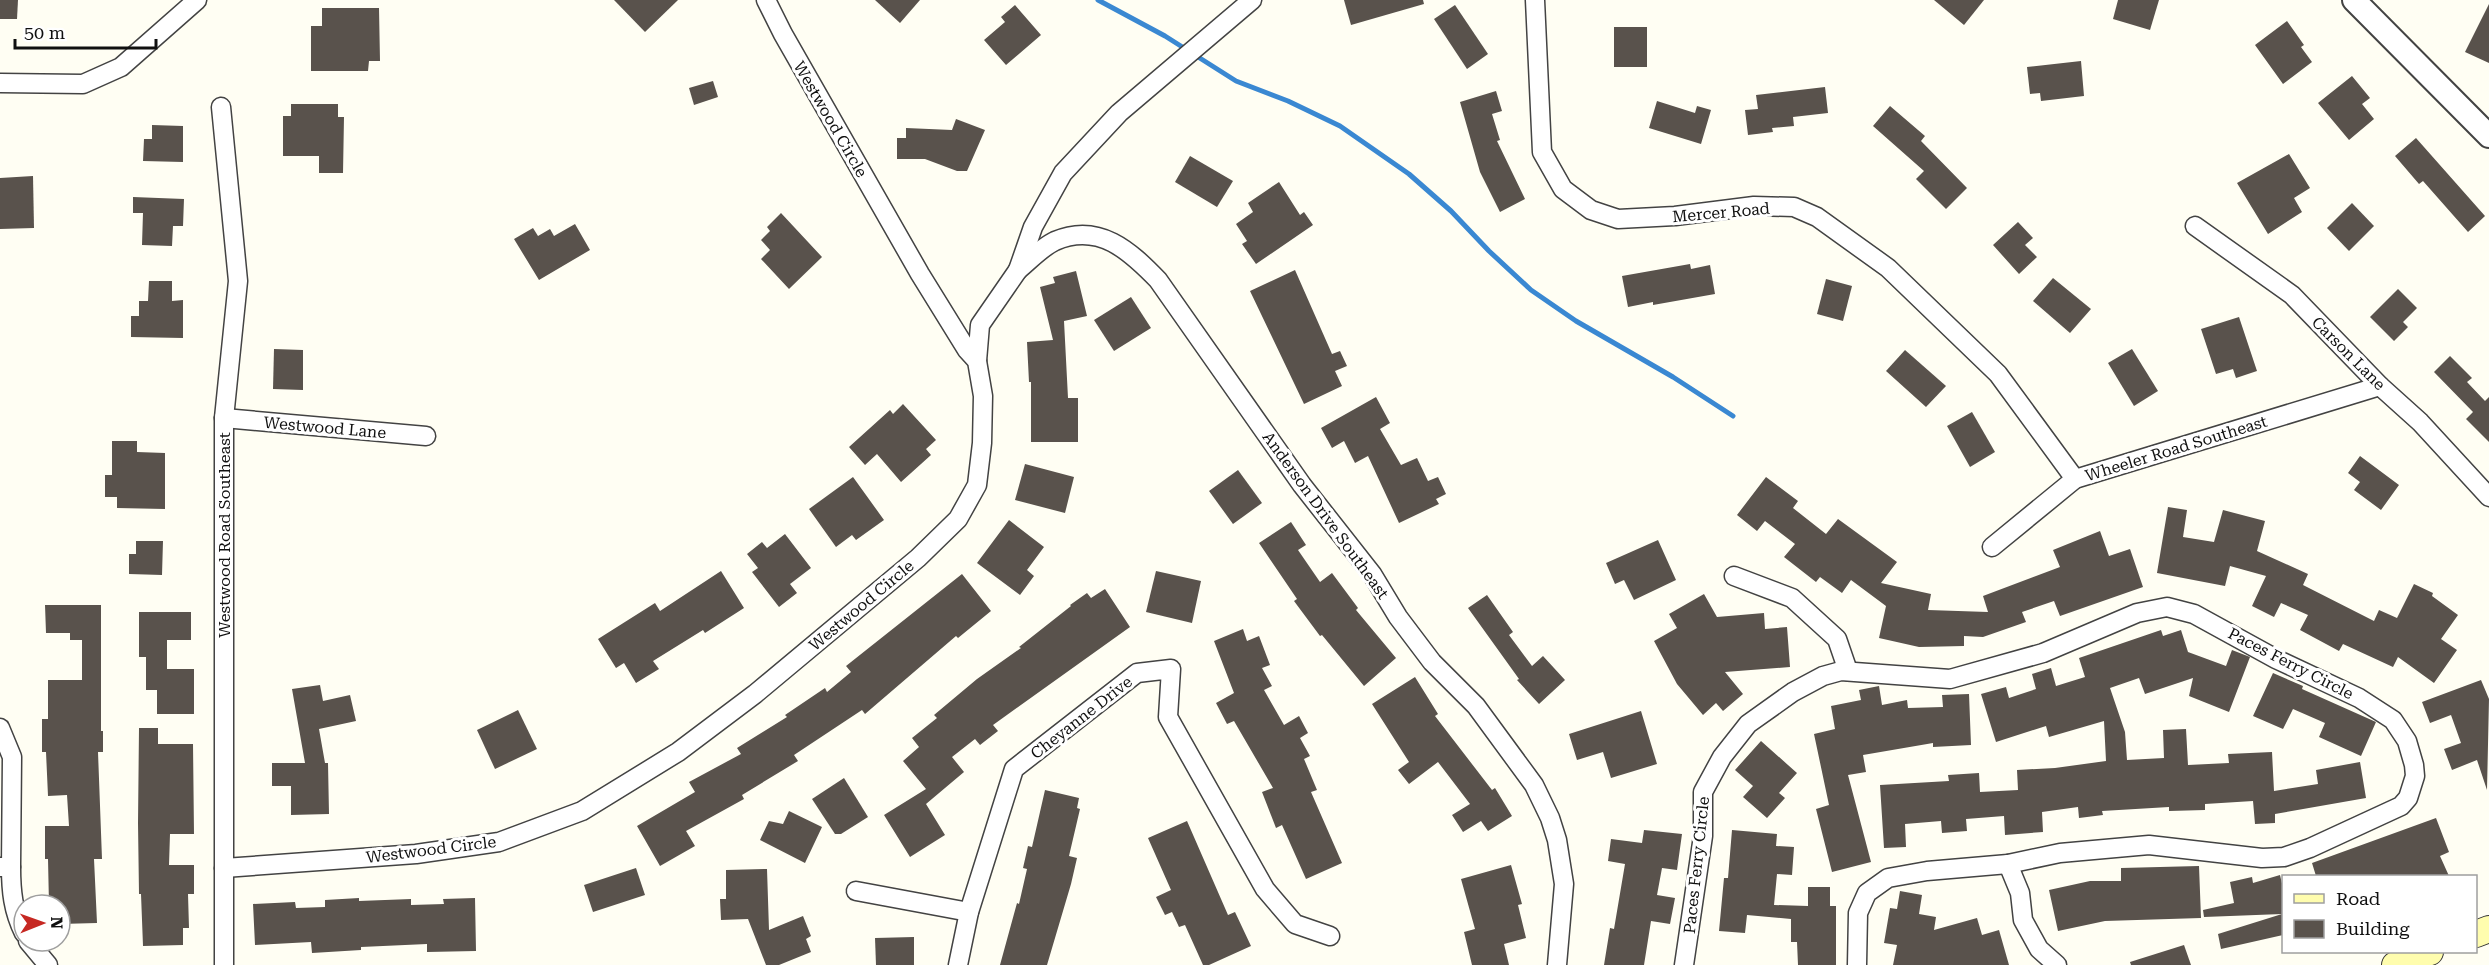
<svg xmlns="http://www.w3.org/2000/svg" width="2489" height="965" viewBox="0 0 2489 965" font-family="'Roboto Serif',serif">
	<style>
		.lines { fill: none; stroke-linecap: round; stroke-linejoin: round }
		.stream { stroke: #3a88d2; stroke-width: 5 }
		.building { fill: #59524c }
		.minor-casing { stroke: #434343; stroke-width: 21 }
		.tertiary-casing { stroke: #434343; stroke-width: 26 }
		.secondary-casing { stroke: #323232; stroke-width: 28 }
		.minor { stroke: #fff; stroke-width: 18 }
		.tertiary { stroke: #fff; stroke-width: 22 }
		.secondary { stroke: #fffdae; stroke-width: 26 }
		.labels { text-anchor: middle; stroke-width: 6; stroke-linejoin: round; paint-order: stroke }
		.street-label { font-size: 16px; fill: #101010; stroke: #fff }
	</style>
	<rect width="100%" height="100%" fill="#fffef3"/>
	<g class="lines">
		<!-- stream -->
		<polyline class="stream" points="1098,0 1165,36 1236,81 1288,101 1340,126 1409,174 1451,211 1489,251 1531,290 1576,321 1673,377 1733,416"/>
	</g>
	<!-- building -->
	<g class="building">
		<polygon points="0,0 18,0 17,19 0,19"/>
		<polygon points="614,0 678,0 645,32"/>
		<polygon points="875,0 920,0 900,23"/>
		<polygon points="1344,0 1423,0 1424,4 1351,25"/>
		<polygon points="1934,0 1984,0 1964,25"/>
		<polygon points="2118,0 2159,0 2150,30 2113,19"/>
		<polygon points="2489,4 2489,63 2465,52"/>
		<polygon points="1015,5 1041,35 1006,65 984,40 1005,22 1001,17"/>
		<polygon points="1455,5 1488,54 1467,69 1434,19"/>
		<polygon points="322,8 379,8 380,61 369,61 368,71 311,71 311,26 322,26"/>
		<polygon points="2287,21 2304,45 2301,47 2312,62 2283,84 2255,45"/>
		<rect x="1614" y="27" width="33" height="40"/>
		<polygon points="2081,61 2084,96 2041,101 2040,93 2030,94 2027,67"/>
		<polygon points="2352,76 2370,98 2362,104 2374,119 2349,140 2318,103"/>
		<polygon points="713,81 718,97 694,105 689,88"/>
		<polygon points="1825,87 1828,113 1793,117 1794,126 1772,128 1773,132 1748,135 1745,110 1758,109 1756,95"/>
		<polygon points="1496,91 1502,111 1492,114 1500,140 1497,141 1525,199 1500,212 1480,172 1460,102"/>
		<polygon points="1657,101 1695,113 1697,106 1711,110 1701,144 1649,128"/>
		<polygon points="291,104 338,104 338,117 344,117 343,173 319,173 319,156 283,156 283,116 291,116"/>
		<polygon points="1890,106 1925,136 1921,141 1967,188 1946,209 1916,179 1924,171 1873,126"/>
		<polygon points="956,119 985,130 967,171 957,171 925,159 897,159 897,138 906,138 906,128 952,130"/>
		<polygon points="152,125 183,126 183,162 143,161 144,139 152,139"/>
		<polygon points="2416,138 2485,216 2468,232 2423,181 2419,184 2395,156"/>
		<polygon points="2289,154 2310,188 2294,198 2302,212 2268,234 2237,183"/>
		<polygon points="1190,156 1233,181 1217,207 1175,182"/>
		<polygon points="33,176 34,228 0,229 0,178"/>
		<polygon points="1279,182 1300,215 1304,212 1313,225 1256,264 1242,244 1247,241 1236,224 1253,212 1248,203"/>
		<polygon points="133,197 184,199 183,226 173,226 172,246 142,245 143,213 133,213"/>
		<polygon points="2352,203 2374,226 2349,251 2327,228"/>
		<polygon points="781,213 822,257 789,289 761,259 770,250 761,240 770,231 767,227"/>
		<polygon points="2018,222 2033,238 2025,245 2037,257 2019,274 1993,245"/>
		<polygon points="575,224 590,250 539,280 514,239 533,228 538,236 550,229 554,236"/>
		<polygon points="1690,264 1691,269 1710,265 1715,294 1653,305 1653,302 1628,307 1622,276"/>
		<polygon points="1295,270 1332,354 1340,351 1347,366 1335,371 1342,386 1304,404 1250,291"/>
		<polygon points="1076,271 1087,316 1064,321 1068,398 1078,398 1078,442 1031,442 1031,382 1029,382 1027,342 1053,340 1040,287 1055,283 1053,277"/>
		<polygon points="2053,278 2091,309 2070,333 2033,301"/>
		<polygon points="1826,279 1852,286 1843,321 1817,314"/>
		<polygon points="149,281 172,281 172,301 183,300 183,338 131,337 131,316 139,316 139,301 148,301"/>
		<polygon points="2398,289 2417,308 2403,322 2408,327 2394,341 2370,317"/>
		<polygon points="1131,297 1151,328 1114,351 1094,320"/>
		<polygon points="2239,317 2257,371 2236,378 2233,369 2216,374 2201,329"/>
		<polygon points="274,349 303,350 303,390 273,389"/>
		<polygon points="2132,349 2158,391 2134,406 2108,363"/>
		<polygon points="1905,350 1946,386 1926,407 1886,371"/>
		<polygon points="2450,356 2472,378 2467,382 2485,401 2489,397 2489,442 2466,419 2473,412 2434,372"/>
		<polygon points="1376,397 1390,423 1380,429 1401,465 1417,458 1428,481 1438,477 1446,494 1436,499 1439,504 1399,523 1368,456 1355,463 1344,441 1332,448 1321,428"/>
		<polygon points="903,404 936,440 926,449 931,455 901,482 877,454 865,465 849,447 890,410 893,414"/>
		<polygon points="1972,412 1995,452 1970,467 1947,426"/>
		<polygon points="112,441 137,441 137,452 165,453 165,509 117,508 117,497 105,497 105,475 112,475"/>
		<polygon points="2360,456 2399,485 2381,510 2354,490 2360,482 2348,473"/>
		<polygon points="1025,464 1074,477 1065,513 1015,500"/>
		<polygon points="1238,470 1262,503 1233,524 1209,491"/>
		<polygon points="853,477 884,520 856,540 852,535 836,547 809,509"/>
		<polygon points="1766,477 1798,501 1793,508 1826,534 1838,519 1897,562 1881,583 1931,594 1928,610 1988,612 1983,596 2060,567 2053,550 2100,531 2109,556 2130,549 2143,587 2060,616 2054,601 2022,612 2026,622 1983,637 1964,636 1964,646 1919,647 1879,638 1886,606 1851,580 1842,593 1820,577 1816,582 1784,557 1795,544 1765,521 1757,531 1737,515"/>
		<polygon points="2168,507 2187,510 2183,537 2214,542 2223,510 2265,521 2257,551 2308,574 2303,585 2374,621 2379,610 2397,618 2414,584 2433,593 2432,596 2458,615 2441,639 2457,650 2434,683 2398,657 2393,667 2343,644 2339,651 2300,630 2308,615 2281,603 2274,617 2252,606 2266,576 2230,566 2225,586 2157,573"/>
		<polygon points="1009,520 1044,547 1027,570 1034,576 1020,595 977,563"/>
		<polygon points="1291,522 1306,545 1298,550 1320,582 1332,573 1358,608 1356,610 1396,658 1364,686 1322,635 1320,636 1294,601 1297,599 1259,543"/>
		<polygon points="785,534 811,568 790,584 797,593 779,607 752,572 758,568 747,554 762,542 767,548"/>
		<polygon points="1658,540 1676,580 1634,600 1624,580 1615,584 1606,563"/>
		<polygon points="136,541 163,541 162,575 129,574 129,554 136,554"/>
		<polygon points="721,571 744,608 705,633 703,630 653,661 659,669 636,683 624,663 616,668 598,639 655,603 660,611"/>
		<polygon points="1156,571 1201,581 1192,623 1146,612"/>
		<polygon points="962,574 991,611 958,638 956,636 865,714 862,710 794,755 798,761 742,795 744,799 686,831 695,846 660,866 637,826 695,792 689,782 741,754 737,748 787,717 785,715 825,688 827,692 851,672 846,666"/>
		<polygon points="1105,589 1130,627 993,725 998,731 980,745 975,739 952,757 964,772 926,804 945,835 910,857 884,815 926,789 903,761 919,747 912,738 937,718 934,715 977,679 1021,648 1019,647 1071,606 1070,605 1087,593 1091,598"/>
		<polygon points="1704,594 1717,617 1764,613 1765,629 1787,627 1790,667 1725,672 1743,694 1723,711 1716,703 1703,715 1677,684 1654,641 1677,628 1669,614"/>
		<polygon points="1487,595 1513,632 1509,635 1532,666 1543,656 1565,680 1539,704 1517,680 1519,679 1468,608"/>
		<polygon points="45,605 101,605 101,731 103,731 103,752 98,752 102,859 94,859 97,923 60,924 60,905 49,905 48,859 45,859 45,826 69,826 67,795 48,796 46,752 42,752 42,719 48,719 48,680 82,680 82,640 70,640 70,633 46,633"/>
		<polygon points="139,612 191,612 191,640 167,640 167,669 194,669 194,714 157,714 157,690 146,690 146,657 139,657"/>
		<polygon points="1243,629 1247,641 1259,636 1270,665 1262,668 1272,686 1264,690 1284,725 1299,716 1308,733 1300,738 1310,756 1304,759 1317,790 1311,792 1342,863 1306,879 1282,825 1276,828 1262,792 1273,788 1234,721 1227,724 1216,703 1234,693 1214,641"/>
		<polygon points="2161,630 2163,636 2181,630 2188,652 2226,666 2232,650 2250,657 2229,712 2189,696 2193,678 2145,694 2139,678 2110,688 2125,732 2127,760 2164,758 2163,730 2186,729 2188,765 2229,763 2228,754 2272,752 2274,791 2318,784 2316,770 2360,762 2366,798 2275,814 2275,823 2255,824 2253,801 2205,804 2205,810 2169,811 2169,807 2102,811 2103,815 2079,818 2078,807 2042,812 2043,832 2005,835 2004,816 1966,819 1967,831 1942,833 1941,821 1905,824 1906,847 1884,848 1880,785 1949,781 1948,775 1979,773 1980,792 2018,790 2017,770 2055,768 2106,761 2104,721 2049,737 2046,726 1996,742 1981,694 2006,687 2009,698 2036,689 2032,674 2051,668 2056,686 2085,677 2079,658"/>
		<polygon points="2273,673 2303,686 2302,689 2376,722 2361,756 2319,737 2325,723 2293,709 2283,729 2253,716"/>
		<polygon points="1415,677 1438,714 1435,716 1492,790 1495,788 1512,816 1488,831 1481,821 1463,832 1452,815 1470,804 1438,762 1409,784 1398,770 1409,762 1372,704"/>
		<polygon points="2481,680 2489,699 2487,790 2477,760 2452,770 2444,749 2461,743 2451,715 2430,723 2422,702"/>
		<polygon points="320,685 323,701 350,695 356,721 319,729 325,763 328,763 329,814 291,815 291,786 272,786 272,763 305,763 292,689"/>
		<polygon points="1879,686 1882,705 1907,700 1908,708 1943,707 1942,695 1969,694 1971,745 1933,747 1933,743 1863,755 1866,772 1848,775 1871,862 1832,872 1816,809 1829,805 1814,734 1835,729 1831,706 1861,700 1859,690"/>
		<polygon points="518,710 537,749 495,769 477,730"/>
		<polygon points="1641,711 1657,764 1611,778 1603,752 1577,760 1569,734"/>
		<polygon points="139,728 158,728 158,744 193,744 194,834 170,834 169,865 194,865 194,894 188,894 189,928 183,928 183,945 143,946 141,894 139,894 138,823"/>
		<polygon points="1761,741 1797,773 1779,793 1785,798 1767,818 1743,797 1753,786 1735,770"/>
		<polygon points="844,778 868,817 841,834 835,834 812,799"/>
		<polygon points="1045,790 1079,798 1077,808 1080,809 1069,856 1077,858 1071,884 1047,965 1000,965 1017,903 1019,904 1027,869 1023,868 1028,846 1032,847"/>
		<polygon points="789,811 822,827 805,863 760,840 769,821 783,824"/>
		<polygon points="2436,818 2449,852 2440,856 2449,876 2316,876 2312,863"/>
		<polygon points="1187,821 1228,915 1235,912 1251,946 1209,965 1203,965 1185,925 1179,927 1172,912 1165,915 1156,897 1171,890 1148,838"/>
		<polygon points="1644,830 1682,834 1677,870 1662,868 1657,895 1675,898 1670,924 1651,921 1644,965 1604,965 1610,928 1614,929 1625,864 1608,861 1611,839 1642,843"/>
		<polygon points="1732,830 1777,834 1776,846 1794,847 1792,875 1777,874 1774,905 1808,906 1808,887 1830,887 1830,906 1836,906 1836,965 1798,965 1797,942 1791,942 1791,919 1747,915 1745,933 1719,931 1724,878 1728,878"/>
		<polygon points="1511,865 1522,904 1518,905 1526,938 1504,944 1509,965 1472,965 1464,932 1475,929 1461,879"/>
		<polygon points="2199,866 2201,918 2105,921 2058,931 2049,890 2090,881 2121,881 2121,868"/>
		<polygon points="636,868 645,895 593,912 584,885"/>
		<polygon points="767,869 769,930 803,916 811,936 806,939 811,952 779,965 766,965 748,919 721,920 720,899 726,899 726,870"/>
		<polygon points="2280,875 2283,888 2283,935 2221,949 2218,934 2282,914 2204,917 2203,910 2234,903 2230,882 2252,877 2253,883"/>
		<polygon points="1900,891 1922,895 1919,914 1936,917 1934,930 1977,918 1982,935 1999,930 2009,965 1893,965 1897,945 1884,943 1890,908 1897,909"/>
		<polygon points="359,898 359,901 411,899 411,905 444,904 443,899 475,898 476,951 427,952 427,944 361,947 361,950 312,953 311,942 255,945 253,904 295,902 296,908 325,907 325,900"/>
		<polygon points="914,937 914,965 876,965 875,938"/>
		<polygon points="2184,945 2191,965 2131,965 2130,962"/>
	</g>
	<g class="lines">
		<defs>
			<g id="minor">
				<polyline points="1535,0 1542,152 1563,189 1591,210 1618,219 1675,216 1754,206 1794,207 1817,217 1888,268 1998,374 2075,479"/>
				<polyline points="0,83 83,84 121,67 197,0"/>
				<polyline points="221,107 238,281 224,418 224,965"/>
				<polyline points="2195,226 2292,295 2380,386 2420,422 2489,497"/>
				<path d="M1018 270C1029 261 1042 247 1055 241 1099 222 1130 251 1158 280L1302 485 1372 574 1398 617 1432 662 1476 706 1534 785 1550 818 1557 840 1564 884 1557 965"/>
				<polyline points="977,361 980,325 1018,270 1033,227 1063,173 1119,113 1252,0"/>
				<polyline points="224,418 426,436"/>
				<polyline points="1992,547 2075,479 2380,386"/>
				<polyline points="1734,576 1792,598 1837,639 1848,671"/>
				<polyline points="0,728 12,757 11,867"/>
				<polyline points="2008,864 2020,893 2023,920 2039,949 2057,965"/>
				<path d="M0 867H11C11 891 13 911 24 933"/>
				<polyline points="224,868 416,854 499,842 582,811 678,752 755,694 918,558 958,519 977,485 982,443 983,396 977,361 967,350 920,274 783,34 766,0"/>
				<polyline points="856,891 969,912"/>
				<polyline points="28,941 48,965"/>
				<polyline points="958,965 969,912 1014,769 1137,673 1171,669 1168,717 1265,889 1295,924 1330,936"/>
				<polyline points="1684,965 1703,836 1703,792 1722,757 1748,724 1793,692 1823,676 1841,671 1950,679 2043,653 2137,613 2167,607 2194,614 2276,659 2359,698 2393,720 2407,741 2414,765 2415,776 2408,798 2401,806 2310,848 2284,857 2262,858 2149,845 2060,853 2008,864 1927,871 1888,878 1867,893 1858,913 1857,965"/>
			</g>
			<polyline id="tertiary" points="2354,0 2489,136"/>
			<g id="secondary">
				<polyline points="2476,934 2489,929"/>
				<polyline points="2395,965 2430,952"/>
			</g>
		</defs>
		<!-- minor casing -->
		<use href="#minor" class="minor-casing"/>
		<!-- tertiary casing -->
		<use href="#tertiary" class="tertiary-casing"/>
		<!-- secondary casing -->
		<use href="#secondary" class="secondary-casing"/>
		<!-- minor -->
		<use href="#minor" class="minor"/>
		<!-- tertiary -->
		<use href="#tertiary" class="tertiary"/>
		<!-- secondary -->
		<use href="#secondary" class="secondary"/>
	</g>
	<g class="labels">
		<!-- street labels -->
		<g class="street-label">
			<text transform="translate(831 119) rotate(60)" y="6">Westwood Circle</text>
			<text transform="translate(1721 212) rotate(-5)" y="6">Mercer Road</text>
			<text transform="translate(2349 353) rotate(45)" y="6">Carson Lane</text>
			<text transform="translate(325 427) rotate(5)" y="6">Westwood Lane</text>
			<text transform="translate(2176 448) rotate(-17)" y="6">Wheeler Road Southeast</text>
			<text transform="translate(1326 515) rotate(54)" y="6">Anderson Drive Southeast</text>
			<text transform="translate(224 535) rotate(-90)" y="6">Westwood Road Southeast</text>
			<text transform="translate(861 605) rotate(-40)" y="6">Westwood Circle</text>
			<text transform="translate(2291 663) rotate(27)" y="6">Paces Ferry Circle</text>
			<text transform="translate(1081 717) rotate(-38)" y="6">Cheyanne Drive</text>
			<text transform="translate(431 849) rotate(-7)" y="6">Westwood Circle</text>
			<text transform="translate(1696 865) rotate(-84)" y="6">Paces Ferry Circle</text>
		</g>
	</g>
	<!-- legend -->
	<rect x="2282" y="875" width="195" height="78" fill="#ffffff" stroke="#9f9f9f" stroke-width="1.5"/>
	<rect x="2294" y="894" width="30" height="9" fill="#fffdae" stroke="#9f9f9f" stroke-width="1.5"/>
	<text x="2336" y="905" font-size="18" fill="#101010">Road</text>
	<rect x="2294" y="920" width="30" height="18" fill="#59524c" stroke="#9f9f9f" stroke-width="1.5"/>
	<text x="2336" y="935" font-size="18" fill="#101010">Building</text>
	<!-- north arrow -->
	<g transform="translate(42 923) rotate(89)"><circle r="28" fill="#ffffff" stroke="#9f9f9f" stroke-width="1.5"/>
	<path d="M0-4.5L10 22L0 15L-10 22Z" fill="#c62822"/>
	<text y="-9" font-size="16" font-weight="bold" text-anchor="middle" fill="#101010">N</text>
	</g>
	<!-- scale -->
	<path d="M15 39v9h141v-9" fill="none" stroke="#101010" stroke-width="3"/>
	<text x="24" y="39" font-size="18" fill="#101010" stroke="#ffffff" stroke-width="4.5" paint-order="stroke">50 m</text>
</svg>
